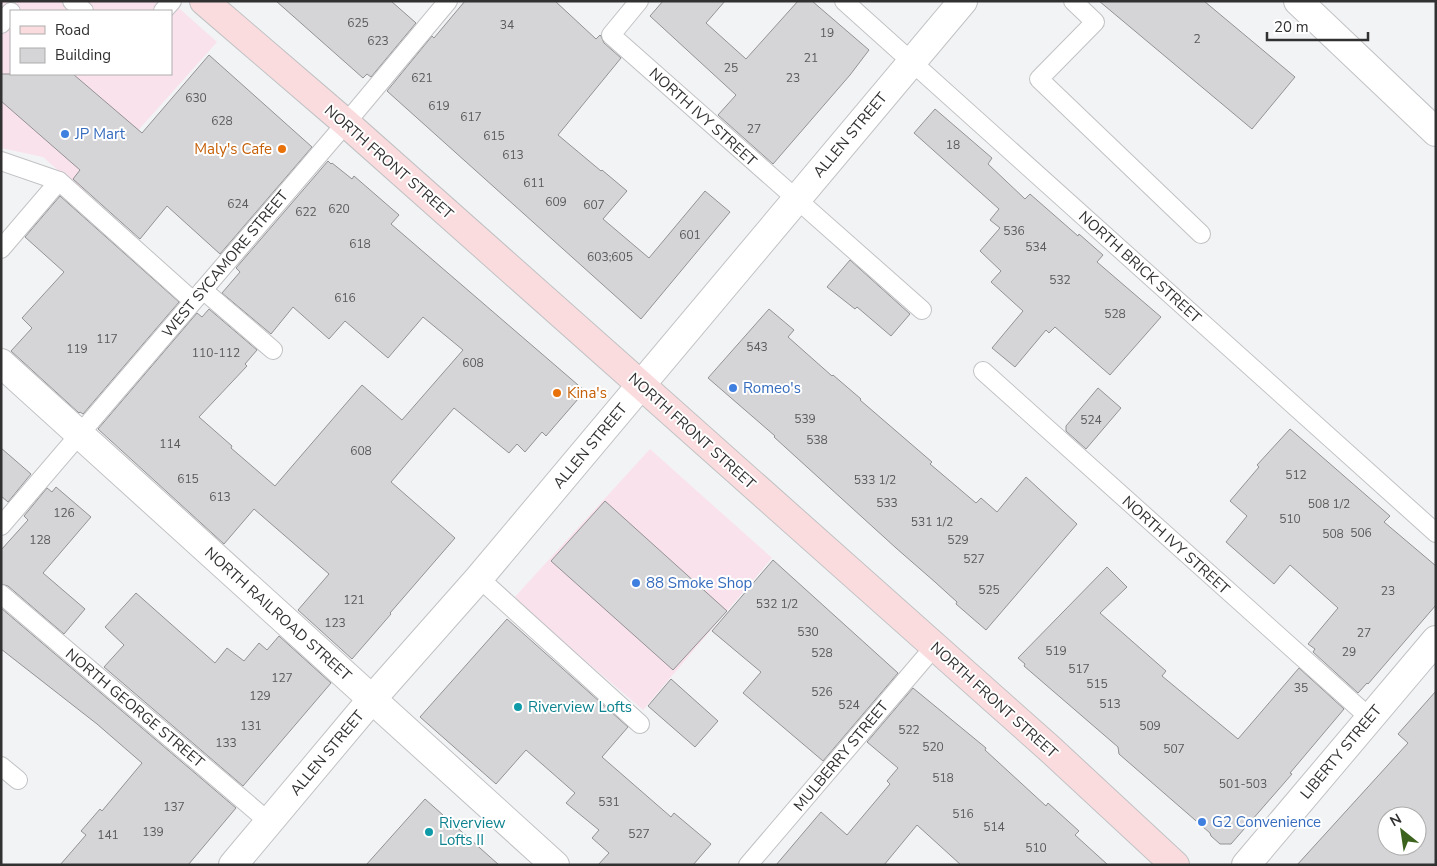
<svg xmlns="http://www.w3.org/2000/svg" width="1437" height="866" viewBox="0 0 1437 866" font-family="'Nunito Sans',sans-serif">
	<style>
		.commercial { fill: #fae2ed; fill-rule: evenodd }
		.building { fill: #d5d4d6; stroke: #939294; fill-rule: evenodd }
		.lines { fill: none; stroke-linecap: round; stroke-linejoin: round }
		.lane-casing { stroke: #c1c2c4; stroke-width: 20 }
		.street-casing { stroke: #c1c2c4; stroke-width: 30 }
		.secondary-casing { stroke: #c1c2c4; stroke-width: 30 }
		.lane { stroke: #fff; stroke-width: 18 }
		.street { stroke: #fff; stroke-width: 28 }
		.secondary { stroke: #fbdcde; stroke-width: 28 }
		.shop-dot { fill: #3f7fe0; stroke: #fff; stroke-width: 2 }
		.food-dot { fill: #e8710a; stroke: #fff; stroke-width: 2 }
		.culture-dot { fill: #0f9aa8; stroke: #fff; stroke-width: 2 }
		.labels { text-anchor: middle; stroke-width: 4; stroke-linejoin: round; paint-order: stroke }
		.number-label { font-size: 12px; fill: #5a5a5b }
		.street-label { font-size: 15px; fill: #313132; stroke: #fff }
		.shop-label { font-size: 15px; fill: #366cbe; stroke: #fff; text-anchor: start }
		.food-label { font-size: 15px; fill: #c56008; stroke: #fff; text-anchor: end }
		.culture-label { font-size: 15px; fill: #0d838f; stroke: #fff; text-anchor: start }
	</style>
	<rect width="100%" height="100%" fill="#f2f3f5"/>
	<!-- commercial -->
	<g class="commercial">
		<path d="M1 1H171L217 42 83 192 43 157 1 148ZM11 11H171V74H11Z"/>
		<polygon points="650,449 772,558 643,710 513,599"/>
	</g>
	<!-- building -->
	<g class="building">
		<polygon points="276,1 391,1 416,23 371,77 367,74 363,78"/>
		<polygon points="465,1 555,1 596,39 600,35 601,36 604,43 621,58 558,135 601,171 602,170 627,191 603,219 649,258 705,191 730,212 641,319 387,91 432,36 434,38"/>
		<polygon points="663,1 725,1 706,23 746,59 798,1 812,1 869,50 850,75 773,164 718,115 736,95 650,16"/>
		<polygon points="1099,1 1204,1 1295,77 1252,129"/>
		<polygon points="209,55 312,147 220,254 167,206 140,239 73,179 80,170 1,101 1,74 73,74 142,133"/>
		<polygon points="935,109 992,158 988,164 1025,199 1030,194 1078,236 1079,234 1103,255 1097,262 1161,317 1110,375 1055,327 1049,333 1046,330 1015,367 992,348 1023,311 991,282 1001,271 980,251 1000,228 990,220 999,209 914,133"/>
		<polygon points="328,161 331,164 332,163 352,179 354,176 399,215 391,224 585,391 546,436 542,432 525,452 517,444 509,453 454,408 391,482 455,538 390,613 391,614 352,659 298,610 329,574 254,509 224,544 98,429 197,313 202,317 209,309 257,350 245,364 247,366 199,417 232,446 231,448 275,486 362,385 402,420 463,350 423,317 388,358 345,321 329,339 293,307 271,334 222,293 240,272 236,268"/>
		<polygon points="60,196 179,302 83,414 80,412 79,413 11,351 32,328 22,318 64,272 25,237"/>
		<polygon points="850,260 910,314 891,336 857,307 855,309 827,287"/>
		<polygon points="769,309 794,330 788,337 832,376 833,375 861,399 860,400 932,462 930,464 976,503 981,498 997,512 1026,477 1077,524 986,630 956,604 957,602 935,582 896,548 774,437 775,436 708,378"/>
		<polygon points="1098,388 1121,408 1086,449 1066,431 1066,426"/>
		<polygon points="1290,429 1390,516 1384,522 1436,566 1436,605 1368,684 1367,683 1358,693 1313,652 1315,649 1308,644 1338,608 1290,565 1274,584 1226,542 1247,516 1230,501 1259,467 1257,465"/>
		<polygon points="1,448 31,474 8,502 1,496"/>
		<polygon points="56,487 91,517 43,573 85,609 64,634 8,586 1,584 1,550 28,520 24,516 47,488 52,492"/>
		<polygon points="605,501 727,611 673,670 551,561"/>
		<polygon points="773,560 898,673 823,761 743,693 761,672 712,631"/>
		<polygon points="1107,567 1127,587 1100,613 1166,671 1162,676 1238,739 1299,668 1344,709 1290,773 1292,774 1231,844 1220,844 1211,836 1210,833 1119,754 1118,747 1024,666 1025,664 1018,658"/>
		<polygon points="136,593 215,663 227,648 244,661 259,643 267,650 279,636 331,683 243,786 104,667 124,645 105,627"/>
		<polygon points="1,608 236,808 188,865 60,865 86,835 81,831 100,809 102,811 142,763 97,724 1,649"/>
		<polygon points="507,619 628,727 602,757 671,817 674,813 711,844 693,865 598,865 609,853 592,838 599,830 566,803 575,793 526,750 496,784 420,717"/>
		<polygon points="671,679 718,721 695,747 648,706"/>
		<polygon points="913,688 986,748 985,750 1046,806 1048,803 1079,831 1075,835 1108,865 961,865 917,825 884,865 776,865 821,812 847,835 890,784 887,781 898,768 867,742"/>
		<path d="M1436 691V865H1297L1408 743 1398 734ZM1387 816H1417V846H1387Z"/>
		<polygon points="425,799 499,865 366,865"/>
	</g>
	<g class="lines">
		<defs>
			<g id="lane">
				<polyline points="72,1 84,11"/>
				<polyline points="639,1 611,35 922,310"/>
				<polyline points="844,1 1436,533"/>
				<polyline points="1073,1 1095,22 1039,79 1201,234"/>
				<polyline points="163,11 172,1"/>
				<polyline points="1,24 11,12"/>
				<polyline points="1,161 59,181 193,301"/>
				<polyline points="1,249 59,181"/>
				<polyline points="203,290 273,350"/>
				<polyline points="983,371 1370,718"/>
				<polyline points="1,526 346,123 448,1"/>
				<polyline points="479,578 640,724"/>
				<polyline points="1,594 269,822"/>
				<polyline points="1,766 18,780"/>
				<polyline points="748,865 934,647"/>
			</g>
			<g id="street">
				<polyline points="1298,1 1436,132"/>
				<polyline points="1,363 555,865"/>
				<polyline points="233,865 372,699 479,578 963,1"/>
				<polyline points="1246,865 1436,640"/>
			</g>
			<polyline id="secondary" points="204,1 346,123 641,385 1050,749 1175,865"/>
		</defs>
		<!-- lane casing -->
		<use href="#lane" class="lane-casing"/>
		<!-- street casing -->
		<use href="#street" class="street-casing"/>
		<!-- secondary casing -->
		<use href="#secondary" class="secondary-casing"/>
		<!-- lane -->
		<use href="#lane" class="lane"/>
		<!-- street -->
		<use href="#street" class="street"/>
		<!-- secondary -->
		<use href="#secondary" class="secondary"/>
	</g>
	<!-- markers -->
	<g class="shop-dot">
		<circle cx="65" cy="134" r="5"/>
		<circle cx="733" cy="388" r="5"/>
		<circle cx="636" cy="583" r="5"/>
		<circle cx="1202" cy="822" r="5"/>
	</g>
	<g class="food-dot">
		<circle cx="282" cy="149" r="5"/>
		<circle cx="557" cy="393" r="5"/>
	</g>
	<g class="culture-dot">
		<circle cx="518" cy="707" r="5"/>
		<circle cx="429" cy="832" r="5"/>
	</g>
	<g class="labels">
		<!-- number labels -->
		<g class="number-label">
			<text x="358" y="27">625</text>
			<text x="507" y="29">34</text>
			<text x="827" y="37">19</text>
			<text x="1197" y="43">2</text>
			<text x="378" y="45">623</text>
			<text x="811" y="62">21</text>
			<text x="731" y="72">25</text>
			<text x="422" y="82">621</text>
			<text x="793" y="82">23</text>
			<text x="196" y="102">630</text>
			<text x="439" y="110">619</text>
			<text x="471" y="121">617</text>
			<text x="222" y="125">628</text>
			<text x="754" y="133">27</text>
			<text x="494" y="140">615</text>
			<text x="953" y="149">18</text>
			<text x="513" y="159">613</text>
			<text x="534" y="187">611</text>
			<text x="556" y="206">609</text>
			<text x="238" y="208">624</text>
			<text x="594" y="209">607</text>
			<text x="339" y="213">620</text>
			<text x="306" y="216">622</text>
			<text x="1014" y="235">536</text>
			<text x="690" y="239">601</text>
			<text x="360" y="248">618</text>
			<text x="1036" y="251">534</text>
			<text x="610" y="261">603;605</text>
			<text x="1060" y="284">532</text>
			<text x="345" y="302">616</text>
			<text x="1115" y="318">528</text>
			<text x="107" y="343">117</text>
			<text x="757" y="351">543</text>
			<text x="77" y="353">119</text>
			<text x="216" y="357">110-112</text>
			<text x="473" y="367">608</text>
			<text x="805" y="423">539</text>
			<text x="1091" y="424">524</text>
			<text x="817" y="444">538</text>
			<text x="170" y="448">114</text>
			<text x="361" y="455">608</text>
			<text x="1296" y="479">512</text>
			<text x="188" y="483">615</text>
			<text x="875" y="484">533 1/2</text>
			<text x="220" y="501">613</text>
			<text x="887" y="507">533</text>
			<text x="1329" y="508">508 1/2</text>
			<text x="64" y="517">126</text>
			<text x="1290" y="523">510</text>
			<text x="932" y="526">531 1/2</text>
			<text x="1361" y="537">506</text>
			<text x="1333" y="538">508</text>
			<text x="40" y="544">128</text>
			<text x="958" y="544">529</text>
			<text x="974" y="563">527</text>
			<text x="989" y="594">525</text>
			<text x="1388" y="595">23</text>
			<text x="354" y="604">121</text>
			<text x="777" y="608">532 1/2</text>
			<text x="335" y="627">123</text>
			<text x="808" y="636">530</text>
			<text x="1364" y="637">27</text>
			<text x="1056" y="655">519</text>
			<text x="1349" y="656">29</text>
			<text x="822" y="657">528</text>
			<text x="1079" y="673">517</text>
			<text x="282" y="682">127</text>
			<text x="1097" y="688">515</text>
			<text x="1301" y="692">35</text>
			<text x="822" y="696">526</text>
			<text x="260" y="700">129</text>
			<text x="1110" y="708">513</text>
			<text x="849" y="709">524</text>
			<text x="251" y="730">131</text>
			<text x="1150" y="730">509</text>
			<text x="909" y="734">522</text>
			<text x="226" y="747">133</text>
			<text x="933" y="751">520</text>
			<text x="1174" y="753">507</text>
			<text x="943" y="782">518</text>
			<text x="1243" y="788">501-503</text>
			<text x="609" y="806">531</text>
			<text x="174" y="811">137</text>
			<text x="963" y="818">516</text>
			<text x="994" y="831">514</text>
			<text x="153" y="836">139</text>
			<text x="639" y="838">527</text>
			<text x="108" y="839">141</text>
			<text x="1036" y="852">510</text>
		</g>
		<!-- street labels -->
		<g class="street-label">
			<text transform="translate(703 117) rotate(42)" y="5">NORTH IVY STREET</text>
			<text transform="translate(850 135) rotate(-50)" y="5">ALLEN STREET</text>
			<text transform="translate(389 162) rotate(41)" y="5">NORTH FRONT STREET</text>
			<text transform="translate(225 264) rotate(-50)" y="5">WEST SYCAMORE STREET</text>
			<text transform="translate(1140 267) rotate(42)" y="5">NORTH BRICK STREET</text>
			<text transform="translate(692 431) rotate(42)" y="5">NORTH FRONT STREET</text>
			<text transform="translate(590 446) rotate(-50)" y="5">ALLEN STREET</text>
			<text transform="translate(1176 545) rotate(42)" y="5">NORTH IVY STREET</text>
			<text transform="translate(278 614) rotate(42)" y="5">NORTH RAILROAD STREET</text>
			<text transform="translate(994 700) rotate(42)" y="5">NORTH FRONT STREET</text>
			<text transform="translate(135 708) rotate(40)" y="5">NORTH GEORGE STREET</text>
			<text transform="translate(1341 752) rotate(-50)" y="5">LIBERTY STREET</text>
			<text transform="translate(327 753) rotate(-50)" y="5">ALLEN STREET</text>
			<text transform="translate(841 756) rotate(-50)" y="5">MULBERRY STREET</text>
		</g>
		<!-- shop labels -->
		<g class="shop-label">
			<text x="75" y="139">JP Mart</text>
			<text x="743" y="393">Romeo's</text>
			<text x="646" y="588">88 Smoke Shop</text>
			<text x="1212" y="827">G2 Convenience</text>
		</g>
		<!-- food labels -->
		<g class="food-label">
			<text x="272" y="154">Maly's Cafe</text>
			<text x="567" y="398" text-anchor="start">Kina's</text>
		</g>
		<!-- culture labels -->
		<g class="culture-label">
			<text x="528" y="712">Riverview Lofts</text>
			<text x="439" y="828">Riverview<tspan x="439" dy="17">Lofts II</tspan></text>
		</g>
	</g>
	<!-- border -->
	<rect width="1437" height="866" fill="none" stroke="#313132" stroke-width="5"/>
	<!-- legend -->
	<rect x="10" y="10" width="162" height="65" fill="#ffffff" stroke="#adadad"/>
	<rect x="20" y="26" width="25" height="8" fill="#fbdcde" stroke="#adadad"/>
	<text x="55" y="35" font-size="15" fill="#313132">Road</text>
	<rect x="20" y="48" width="25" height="15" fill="#d5d4d6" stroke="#adadad"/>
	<text x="55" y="60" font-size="15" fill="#313132">Building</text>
	<!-- north arrow -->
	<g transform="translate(1402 831) rotate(330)"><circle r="24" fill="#ffffff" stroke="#adadad"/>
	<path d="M0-4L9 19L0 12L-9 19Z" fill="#3c631e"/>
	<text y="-8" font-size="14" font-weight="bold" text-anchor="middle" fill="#313132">N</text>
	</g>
	<!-- scale -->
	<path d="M1267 32v8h101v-8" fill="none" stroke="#313132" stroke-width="2.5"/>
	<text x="1274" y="32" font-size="15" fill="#313132" stroke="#ffffff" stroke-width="4" paint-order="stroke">20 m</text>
</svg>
